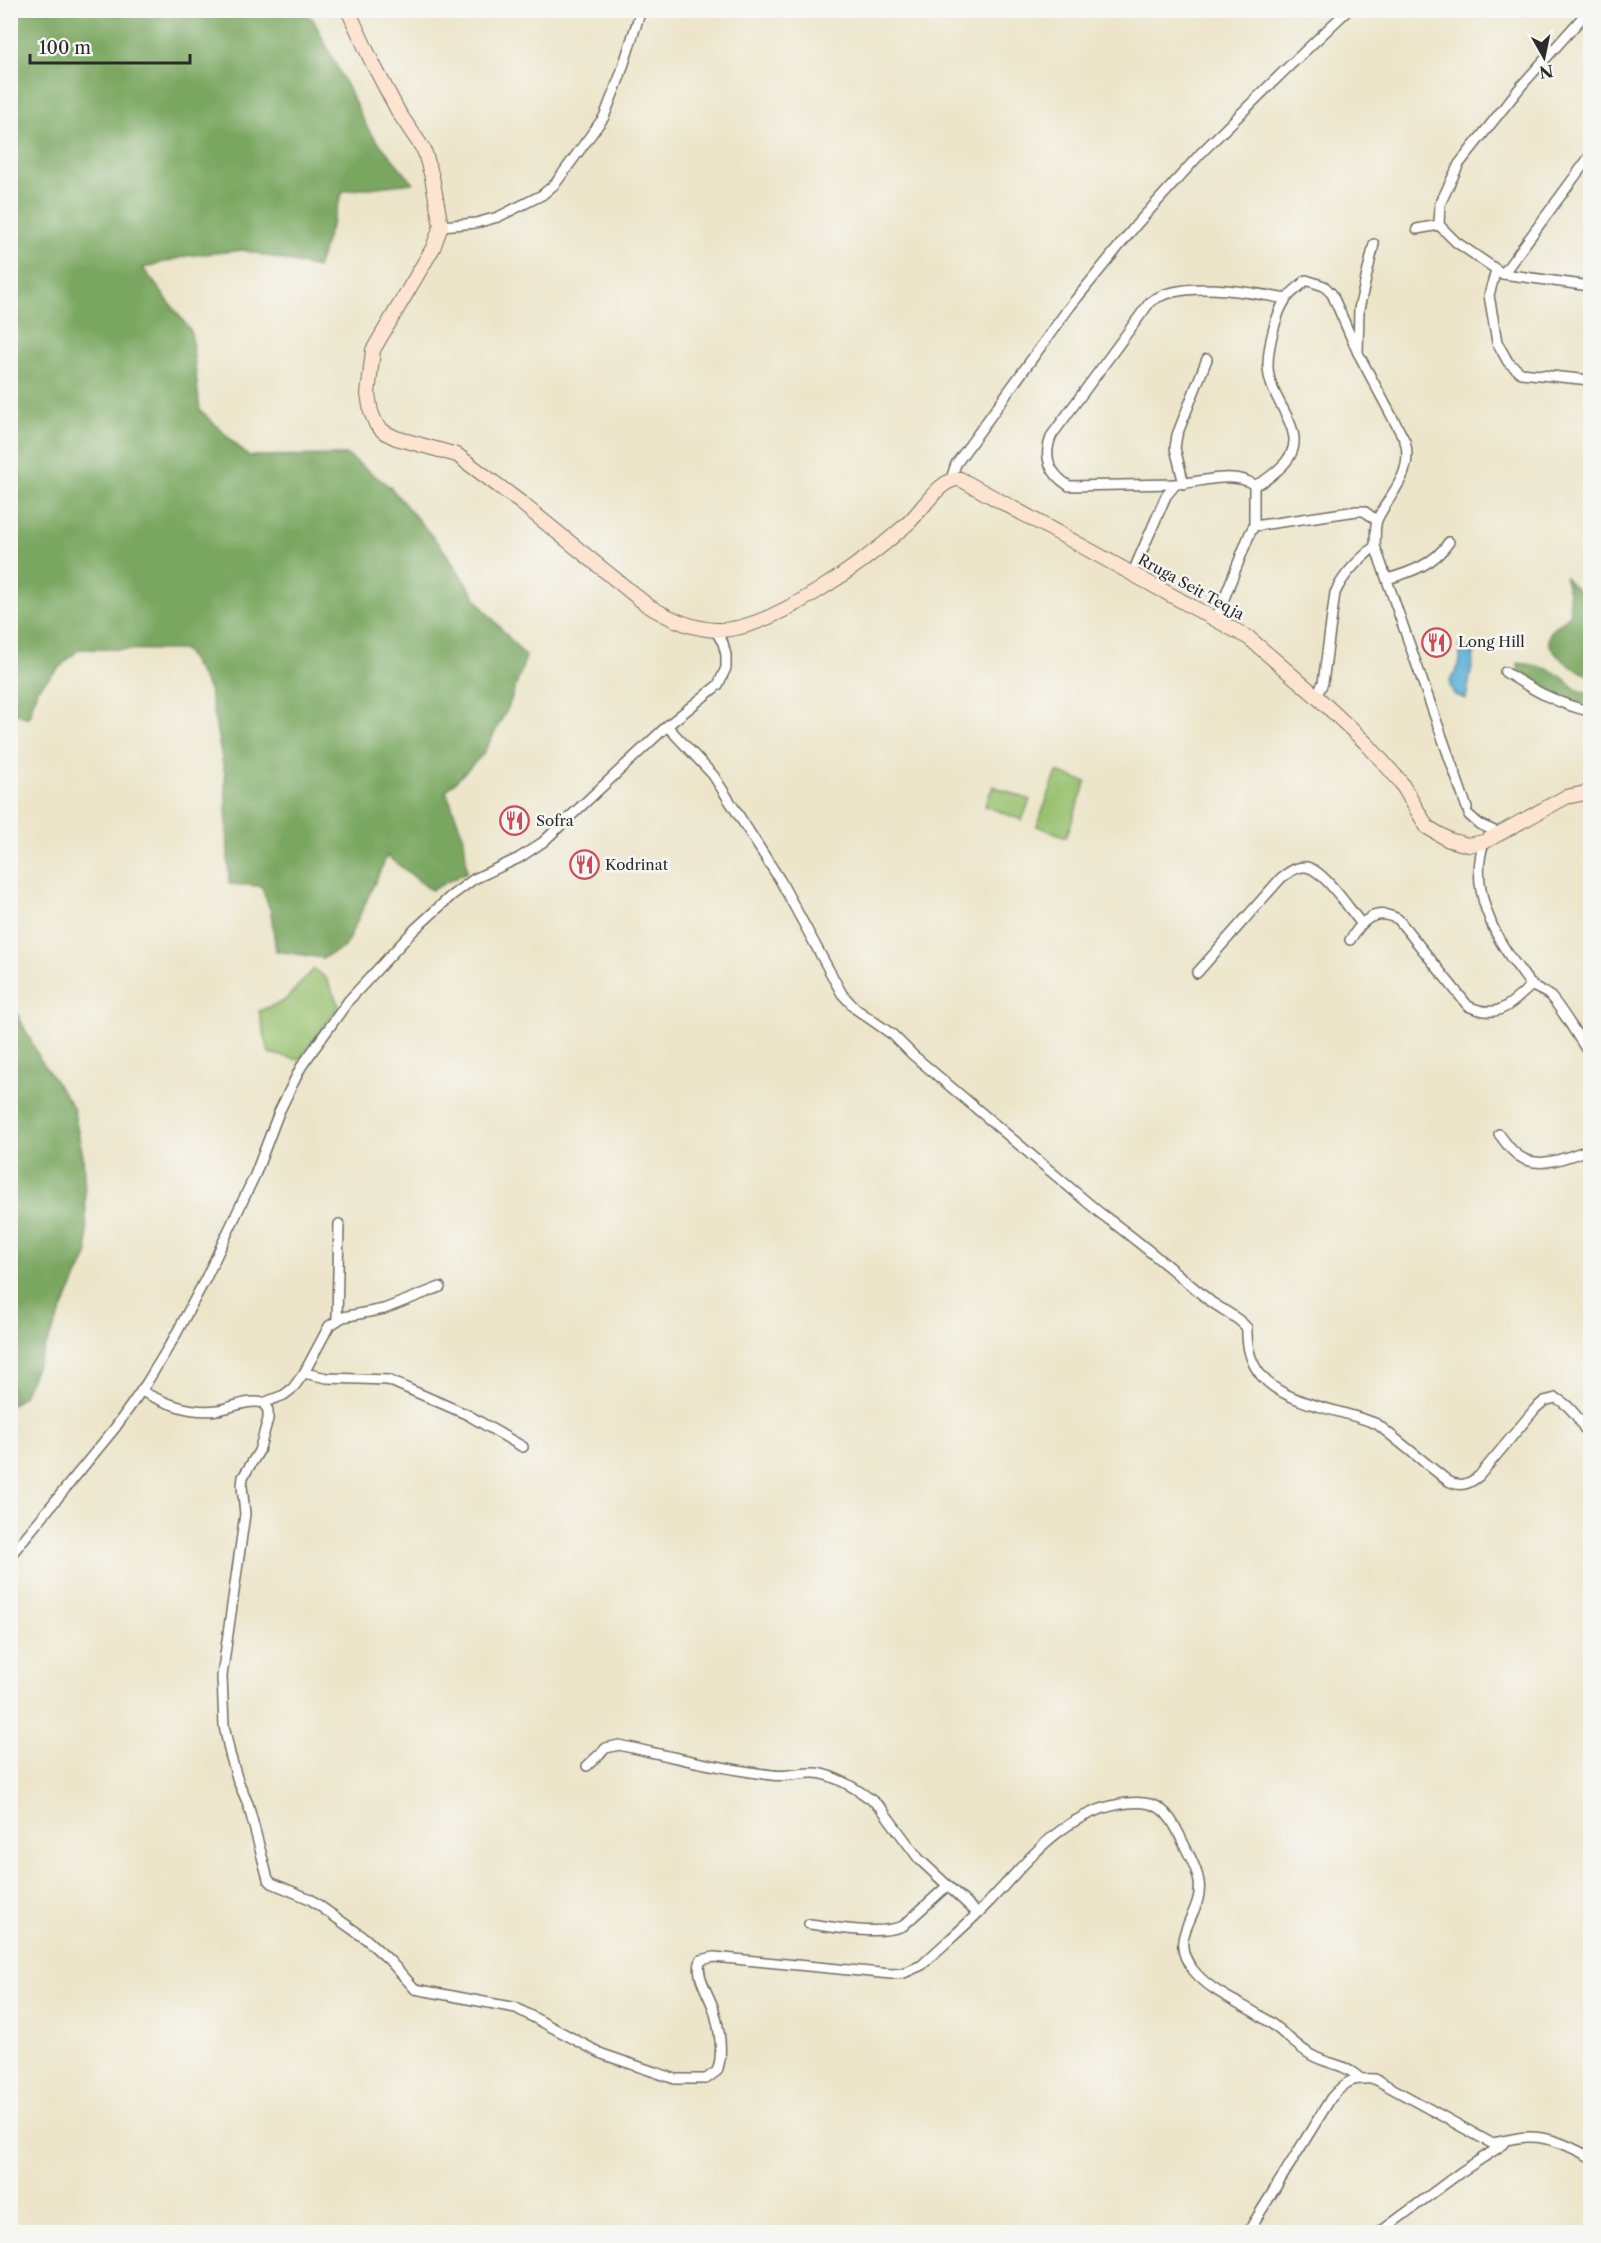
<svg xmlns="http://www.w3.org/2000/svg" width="1601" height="2243" viewBox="0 0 1601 2243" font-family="'Libre Caslon Text',serif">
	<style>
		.green { fill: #98c16e; stroke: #62764c; stroke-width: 1.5 }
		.forest { fill: #7aa761; stroke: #526946; stroke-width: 1.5 }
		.water { fill: #5bb0d7; stroke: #436e81; stroke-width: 1.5 }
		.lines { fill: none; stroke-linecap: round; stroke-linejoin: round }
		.street-casing { stroke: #6f6c62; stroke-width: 12 }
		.secondary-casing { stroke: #6f6c62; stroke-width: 16 }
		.street { stroke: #fff; stroke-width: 9 }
		.secondary { stroke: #fde4d1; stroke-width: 14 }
		.labels { text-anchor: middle; stroke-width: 5; stroke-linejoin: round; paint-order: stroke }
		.street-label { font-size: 15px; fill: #2b2b2b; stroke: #f6f6f2 }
		.poi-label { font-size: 15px; fill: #2b2b2b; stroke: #f6f6f2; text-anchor: start }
	</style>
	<rect width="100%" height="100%" fill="#f6f6f2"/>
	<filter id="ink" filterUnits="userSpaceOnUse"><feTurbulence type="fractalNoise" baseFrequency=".0167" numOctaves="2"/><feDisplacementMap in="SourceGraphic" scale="12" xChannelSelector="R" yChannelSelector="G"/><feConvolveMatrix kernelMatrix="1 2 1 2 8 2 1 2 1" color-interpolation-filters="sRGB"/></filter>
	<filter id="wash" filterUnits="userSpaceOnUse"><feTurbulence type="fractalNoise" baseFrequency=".008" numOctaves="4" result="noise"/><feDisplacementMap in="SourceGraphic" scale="24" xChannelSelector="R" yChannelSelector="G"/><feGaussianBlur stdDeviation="1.35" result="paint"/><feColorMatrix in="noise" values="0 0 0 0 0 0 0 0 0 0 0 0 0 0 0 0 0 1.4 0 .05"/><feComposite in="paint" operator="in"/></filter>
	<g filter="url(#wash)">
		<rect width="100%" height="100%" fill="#ece5c9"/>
		<!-- green -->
		<g class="green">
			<polygon points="1057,772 1086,782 1066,837 1037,826"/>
			<polygon points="993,786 1030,800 1022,820 985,806"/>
			<polygon points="314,969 326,978 339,1006 299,1060 269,1053 259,1011 284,1001"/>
		</g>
		<!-- forest -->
		<g class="forest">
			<polygon points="178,11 181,12 186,10 301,11 313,19 369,131 413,183 343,191 317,268 243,250 186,256 143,268 191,331 200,410 248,456 347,455 390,487 443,549 483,608 526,657 508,708 483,754 446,791 464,838 467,872 431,890 387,856 345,947 323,958 276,951 271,912 261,886 229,884 225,775 209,689 185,650 79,649 37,689 29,718 11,712 11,11"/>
			<path d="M1564 576 1574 587 1590 599V675C1577 673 1544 651 1549 635 1552 627 1565 621 1570 615L1569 592Z"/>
			<path d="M1518 663C1532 664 1547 667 1559 675 1573 684 1571 692 1590 692V706C1564 701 1543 688 1519 675Z"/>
			<polygon points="11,1001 40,1059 73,1107 83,1156 88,1253 22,1398 11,1405"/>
		</g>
		<!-- water -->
		<path class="water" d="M1459 646 1475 650 1466 699 1455 695C1443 679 1455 678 1459 665 1461 659 1460 652 1459 646Z"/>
	</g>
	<g filter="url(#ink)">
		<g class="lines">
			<defs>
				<g id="street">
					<polyline points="1439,225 1440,204 1459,164 1522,85 1589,10"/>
					<polyline points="441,226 476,223 498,217 542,195 555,184 604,117 620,76 641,10"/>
					<polyline points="1417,229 1439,225 1456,242 1503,274 1590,286"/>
					<polyline points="1496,270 1489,295 1497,342 1508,362 1521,373 1590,380"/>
					<polyline points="1503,274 1590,156"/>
					<polyline points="1358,353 1359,309 1374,244"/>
					<polyline points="951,479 956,464 1068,309 1137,224 1201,153 1281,74 1348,10"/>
					<path d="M1176 484 1069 486C1050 474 1042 457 1052 435L1150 302C1181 279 1250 292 1286 299"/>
					<polyline points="1184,484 1175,448 1177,435 1207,359"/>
					<path d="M1254 526V485C1264 483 1272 475 1280 468 1318 434 1267 404 1268 365 1268 347 1276 313 1286 299 1292 291 1300 287 1306 280L1324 286 1332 294 1358 353 1405 441C1414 473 1391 492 1378 518 1374 525 1376 537 1375 546L1467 808"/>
					<path d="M1136 565 1166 496 1176 484C1199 483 1234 470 1254 485"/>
					<path d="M1387 579C1412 572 1434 564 1449 542"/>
					<polyline points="1216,619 1250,533 1254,526 1357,511 1364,511 1376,520"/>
					<path d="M1505 672C1532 689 1559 705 1590 711"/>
					<path d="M1316 696 1323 683 1335 593C1344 573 1359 560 1375 546"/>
					<path d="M667 726 713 775 780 880 842 994 856 1009 893 1035 913 1055 1100 1213C1138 1240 1173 1271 1210 1301 1222 1310 1237 1316 1247 1328 1244 1405 1324 1402 1377 1424L1448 1481C1460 1487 1468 1485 1479 1476L1535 1409 1544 1401 1556 1398C1573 1407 1581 1422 1590 1439"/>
					<polyline points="1469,815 1479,824 1499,833"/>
					<path d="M1484 842C1469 886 1493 937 1520 970 1524 975 1527 981 1532 985 1538 990 1546 991 1551 997 1566 1015 1577 1036 1590 1055"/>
					<path d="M1350 940C1362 921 1374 907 1398 919L1468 1006C1499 1020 1509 1005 1532 985"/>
					<path d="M1197 973 1281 878C1288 873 1296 866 1306 867 1323 869 1350 910 1361 923"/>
					<path d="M1499 1134C1504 1140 1508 1147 1514 1152 1535 1173 1567 1157 1590 1149"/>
					<polyline points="337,1320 339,1224"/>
					<polyline points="304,1373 327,1378 388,1380 468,1415 523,1447"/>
					<path d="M141 1391C165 1403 190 1414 217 1410 232 1408 248 1399 263 1403L268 1410V1419L259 1451 243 1477 242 1486 245 1514 222 1676 224 1726 230 1754 238 1781 248 1804 268 1879 272 1883 310 1899 366 1939 389 1960 415 1989 516 2008 602 2054 675 2079H706L717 2071C724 2054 719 2027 714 2010 710 1996 694 1974 701 1960L714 1957 891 1974 904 1973 922 1965C944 1944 967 1925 988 1903 1029 1860 1064 1810 1128 1803 1157 1800 1168 1810 1180 1836 1186 1850 1197 1866 1199 1882 1204 1916 1164 1935 1194 1971 1212 1993 1242 2003 1265 2019 1282 2030 1297 2048 1315 2057 1334 2066 1342 2063 1360 2078"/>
					<polyline points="263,1403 284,1395 293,1388 304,1373 329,1326 343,1317 384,1309 440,1287"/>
					<polyline points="10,1556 115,1428 146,1384 174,1338 206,1278 255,1175 279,1112 301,1067 349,1000 414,930 451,896 474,879 519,858 543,842 667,726 718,685 726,668 726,655 723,643 715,630"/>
					<path d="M587 1766 606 1748 619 1745C670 1756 721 1769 772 1775 788 1778 807 1770 822 1774 842 1779 866 1794 881 1808L919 1859 977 1913"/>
					<path d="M809 1924C836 1927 878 1936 903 1926L947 1886"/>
					<path d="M1248 2232 1331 2098C1347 2080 1351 2078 1375 2079L1491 2143C1504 2142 1516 2137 1528 2137 1550 2136 1571 2147 1590 2157"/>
					<polyline points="1380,2232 1461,2172 1504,2144"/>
				</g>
				<path id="secondary" d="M348 10 372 62 399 113 424 150 432 177 441 226 433 248 373 350 368 394 371 412 376 424 384 432 396 438 457 455 520 502 647 605C668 618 692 629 716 630 770 632 866 561 906 525 921 513 940 477 960 479L1249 638 1316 696 1367 744 1400 781 1427 827 1449 840 1468 845 1484 842 1566 797 1590 792"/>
			</defs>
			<!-- street casing -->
			<use href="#street" class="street-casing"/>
			<!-- secondary casing -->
			<use href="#secondary" class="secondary-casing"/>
			<!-- street -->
			<use href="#street" class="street"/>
			<!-- secondary -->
			<use href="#secondary" class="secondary"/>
		</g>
	</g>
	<!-- icons -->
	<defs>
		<symbol id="restaurant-ring" viewBox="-11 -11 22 22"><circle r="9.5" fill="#f6f6f2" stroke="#d1495b" stroke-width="1.5"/><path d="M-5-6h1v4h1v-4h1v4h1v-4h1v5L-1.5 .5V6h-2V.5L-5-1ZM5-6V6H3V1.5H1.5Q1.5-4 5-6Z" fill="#d1495b"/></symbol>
	</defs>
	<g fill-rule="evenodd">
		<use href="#restaurant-ring" x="1420" y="626" width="33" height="33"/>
		<use href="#restaurant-ring" x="498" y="804" width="33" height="33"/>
		<use href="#restaurant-ring" x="568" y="848" width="33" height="33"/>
	</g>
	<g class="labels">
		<!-- street labels -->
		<g class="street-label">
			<text transform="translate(1191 587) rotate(29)" y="5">Rruga Seit Teqja</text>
		</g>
		<!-- poi labels -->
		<g class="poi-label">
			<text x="1458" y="647">Long Hill</text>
			<text x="536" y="826">Sofra</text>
			<text x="605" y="870">Kodrinat</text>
		</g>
	</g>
	<!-- margin -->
	<rect width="1601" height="2243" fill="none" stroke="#f6f6f2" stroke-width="36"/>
	<!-- north arrow -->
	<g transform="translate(1544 57) rotate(171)" stroke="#f6f6f2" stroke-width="4.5" paint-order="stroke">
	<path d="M0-4.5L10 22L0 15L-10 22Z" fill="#2b2b2b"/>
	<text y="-9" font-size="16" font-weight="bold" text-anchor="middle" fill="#2b2b2b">N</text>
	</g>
	<!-- scale -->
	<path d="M30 54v9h160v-9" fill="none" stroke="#2b2b2b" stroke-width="3"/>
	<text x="39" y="54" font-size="18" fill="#2b2b2b" stroke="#f6f6f2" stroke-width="4.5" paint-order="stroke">100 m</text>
</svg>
